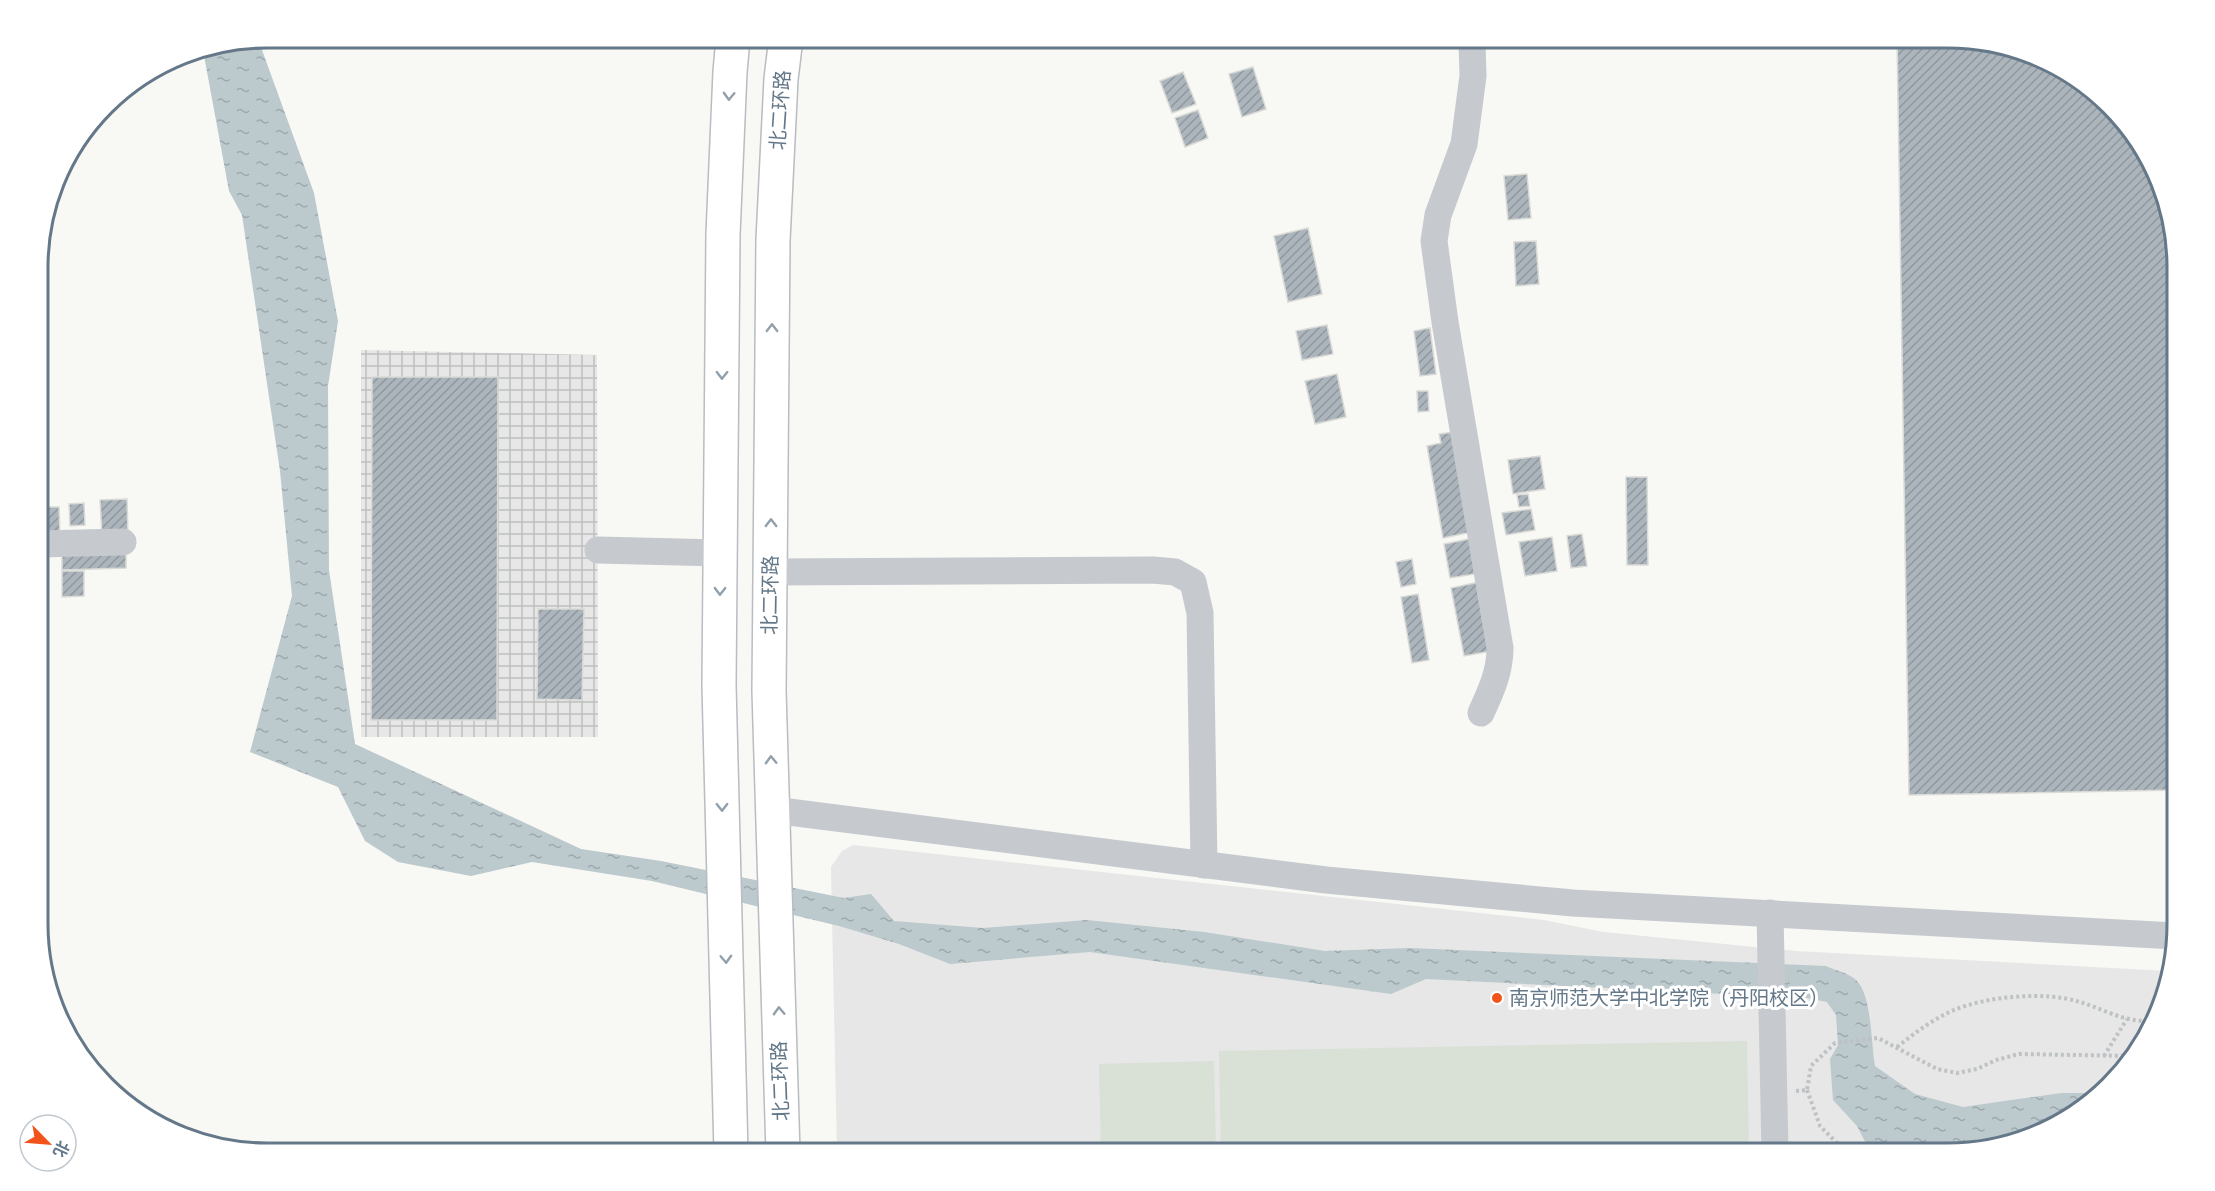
<svg xmlns="http://www.w3.org/2000/svg" width="2215" height="1191" viewBox="0 0 2215 1191" font-family="Barlow,'Noto Sans SC',sans-serif">
	<style>
		.built { fill: #e6e7e6 }
		.industrial { fill: url(#industrial-grid) }
		.park { fill: #d9e0d6 }
		.water { fill: url(#water-ripples) }
		.building { fill: url(#building-hatch); stroke: #dadad7; stroke-width: 1.5 }
		.lines { fill: none; stroke-linecap: round; stroke-linejoin: round }
		.major-casing { stroke: #b8bdc1; stroke-width: 36 }
		.path { stroke: #bfc2c4; stroke-width: 4; stroke-dasharray: 3 3; stroke-linecap: butt }
		.minor { stroke: #c6cace; stroke-width: 27 }
		.major { stroke: #fff; stroke-width: 33 }
		.oneway { stroke: #92a0ac }
		.poi-dot { fill: #f2531b; stroke: #fff; stroke-width: 2 }
		.labels { text-anchor: middle; stroke-width: 6; stroke-linejoin: round; paint-order: stroke }
		.street-label { font-size: 20px; fill: #647889; stroke: #fff }
		.poi-label { font-size: 20px; fill: #647889; stroke: #fff; text-anchor: start }
		.rim { fill: none; stroke: #647889; stroke-width: 3 }
	</style>
	<defs>
		<pattern id="industrial-grid" width="8" height="8" patternUnits="userSpaceOnUse" patternTransform="scale(1.5)"><rect width="8" height="8" fill="#e6e7e6"/><path d="M0 4h8M4 0v8" fill="none" stroke="#bec0c0"/></pattern>
		<pattern id="water-ripples" width="26" height="14" patternUnits="userSpaceOnUse" patternTransform="scale(1.5)"><rect width="26" height="14" fill="#bcc9cd"/><path d="M2 4q2-2 4 0t4 0M15 11q2-2 4 0t4 0" fill="none" stroke="#9ca8ac"/></pattern>
		<pattern id="building-hatch" width="6" height="6" patternUnits="userSpaceOnUse" patternTransform="scale(1.5)"><rect width="6" height="6" fill="#abb5bb"/><path d="M-1 1l2-2M0 6l6-6M5 7l2-2" fill="none" stroke="#8f989e"/></pattern>
	</defs>
	<rect width="100%" height="100%" fill="#f8f8f5"/>
	<!-- built -->
	<polygon class="built" points="853,845 1544,920 1603,932 1796,951 2167,971 2154,1026 2120,1076 2075,1115 2021,1141 1963,1153 837,1153 831,867 842,851"/>
	<!-- industrial -->
	<polygon class="industrial" points="361,350 597,355 598,737 361,737"/>
	<!-- park -->
	<g class="park">
		<polygon points="1747,1041 1749,1153 1221,1153 1219,1051"/>
		<polygon points="1214,1061 1216,1153 1101,1153 1099,1064"/>
	</g>
	<!-- water -->
	<path class="water" d="M258 39 314 193 338 321 328 386 329 570 355 744 581 849 661 861 844 898 871 894 894 921 983 928 1087 920 1204 932 1325 951 1410 948 1826 966C1834 970 1849 973 1856 980 1872 994 1871 1045 1875 1066L1915 1094 1963 1107 2061 1093H2100L2075 1115 2021 1141 1963 1153H1871L1857 1126 1833 1100 1830 1059 1838 1045 1836 1015 1827 1002 1807 998 1426 979 1391 994 1090 952 950 964 899 944 839 926 652 881 532 862 471 876 398 862 365 841 338 787 250 752 292 596 280 471 242 215 229 191 203 50Z"/>
	<!-- building -->
	<g class="building">
		<polygon points="1897,38 1948,38 2050,61 2099,94 2139,139 2176,237 2177,790 1909,795"/>
		<polygon points="1253,67 1266,109 1242,117 1229,74"/>
		<polygon points="1183,72 1196,104 1172,113 1160,81"/>
		<polygon points="1198,110 1208,138 1185,147 1175,118"/>
		<polygon points="1527,174 1531,218 1508,220 1504,176"/>
		<polygon points="1308,228 1322,294 1288,302 1274,236"/>
		<polygon points="1536,241 1539,284 1516,286 1514,242"/>
		<polygon points="1327,325 1333,354 1302,360 1296,331"/>
		<polygon points="1430,328 1436,374 1420,376 1414,331"/>
		<polygon points="1337,374 1346,417 1315,424 1305,381"/>
		<polygon points="372,377 498,377 497,720 371,720"/>
		<polygon points="1417,391 1428,391 1429,411 1418,412"/>
		<polygon points="1454,432 1472,532 1443,538 1427,446 1441,443 1439,434"/>
		<polygon points="1540,456 1545,489 1513,494 1508,460"/>
		<polygon points="1626,477 1647,477 1648,565 1627,565"/>
		<polygon points="1528,494 1530,506 1519,507 1517,495"/>
		<polygon points="127,499 128,534 102,535 100,500"/>
		<polygon points="84,503 85,525 70,526 69,504"/>
		<polygon points="39,507 59,507 60,536 39,537"/>
		<polygon points="1531,509 1535,530 1506,535 1502,513"/>
		<polygon points="1582,534 1587,566 1571,568 1567,536"/>
		<polygon points="1552,537 1557,571 1525,576 1519,542"/>
		<polygon points="1474,538 1481,573 1450,578 1444,544"/>
		<polygon points="126,548 126,568 62,570 62,550"/>
		<polygon points="1412,559 1416,584 1401,587 1396,562"/>
		<polygon points="62,571 84,571 84,596 62,597"/>
		<polygon points="1479,582 1492,651 1464,656 1451,588"/>
		<polygon points="1418,594 1429,660 1412,663 1401,597"/>
		<polygon points="538,609 584,609 582,700 537,699"/>
		<polygon points="39,627 42,627 44,663 39,664"/>
		<polygon points="39,669 44,669 45,695 39,695"/>
	</g>
	<g class="lines">
		<defs>
			<g id="major">
				<polyline points="731,1153 719,685 723,234 730,72 733,38"/>
				<polyline points="783,1153 769,691 773,240 781,79 786,38"/>
			</g>
		</defs>
		<!-- major casing -->
		<use href="#major" class="major-casing"/>
		<!-- path -->
		<g class="path">
			<path d="M1897 1047C1915 1033 1933 1019 1954 1010 1988 996 2045 991 2080 1002 2104 1009 2129 1025 2155 1020"/>
			<polyline points="2104,1056 2127,1019"/>
			<polyline points="1807,1090 1820,1126 1847,1153"/>
			<polyline points="1796,1091 1807,1090 1811,1066 1835,1043 1878,1038 1937,1069 1957,1073 1977,1069 1996,1060 2019,1054 2133,1056"/>
		</g>
		<!-- minor -->
		<g class="minor">
			<path d="M1466 38 1472 42 1473 76 1464 144 1438 215 1434 241 1445 322 1500 648C1500 672 1491 691 1481 713"/>
			<polyline points="39,544 123,542"/>
			<polyline points="598,550 720,553"/>
			<polyline points="770,572 1153,570 1175,572 1193,582 1200,613 1204,865"/>
			<polyline points="773,810 1326,880 1573,903 2175,936"/>
			<polyline points="1770,913 1775,1153"/>
		</g>
		<!-- major -->
		<use href="#major" class="major"/>
	</g>
	<!-- one-way arrows -->
	<defs><path id="oneway-chevron" d="M-2-3.5L2.5 0L-2 3.5" fill="none" stroke-width="1.6" stroke-linecap="round" stroke-linejoin="round" transform="scale(1.5)"/></defs>
	<g class="oneway">
		<use href="#oneway-chevron" transform="translate(729 96) rotate(92)"/>
		<use href="#oneway-chevron" transform="translate(772 328) rotate(-90)"/>
		<use href="#oneway-chevron" transform="translate(722 375) rotate(91)"/>
		<use href="#oneway-chevron" transform="translate(771 523) rotate(-90)"/>
		<use href="#oneway-chevron" transform="translate(720 591) rotate(91)"/>
		<use href="#oneway-chevron" transform="translate(771 760) rotate(-92)"/>
		<use href="#oneway-chevron" transform="translate(722 807) rotate(89)"/>
		<use href="#oneway-chevron" transform="translate(726 959) rotate(88)"/>
		<use href="#oneway-chevron" transform="translate(779 1011) rotate(-92)"/>
	</g>
	<!-- markers -->
	<circle class="poi-dot" cx="1497" cy="998" r="6"/>
	<g class="labels">
		<!-- street labels -->
		<g class="street-label">
			<text transform="translate(780 110) rotate(-86)" y="7">北二环路</text>
			<text transform="translate(770 595) rotate(-89)" y="7">北二环路</text>
			<text transform="translate(780 1081) rotate(-92)" y="7">北二环路</text>
		</g>
		<!-- poi labels -->
		<g class="poi-label">
			<text x="1509" y="1005">南京师范大学中北学院（丹阳校区）</text>
		</g>
	</g>
	<!-- crop -->
	<path d="M0 0H2215V1191H0ZM267 48H1948A219 219 0 0 1 2167 267V924A219 219 0 0 1 1948 1143H267A219 219 0 0 1 48 924V267A219 219 0 0 1 267 48Z" fill="#fff" fill-rule="evenodd"/>
	<path class="rim" d="M267 48H1948A219 219 0 0 1 2167 267V924A219 219 0 0 1 1948 1143H267A219 219 0 0 1 48 924V267A219 219 0 0 1 267 48Z"/>
	<!-- north arrow -->
	<g transform="translate(48 1143) rotate(115)"><circle r="28" fill="#ffffff" stroke="#c1c9d0" stroke-width="1.5"/>
	<path d="M0-4.5L10 22L0 15L-10 22Z" fill="#f2531b"/>
	<text y="-9" font-size="16" font-weight="bold" text-anchor="middle" fill="#647889">北</text>
	</g>
</svg>
